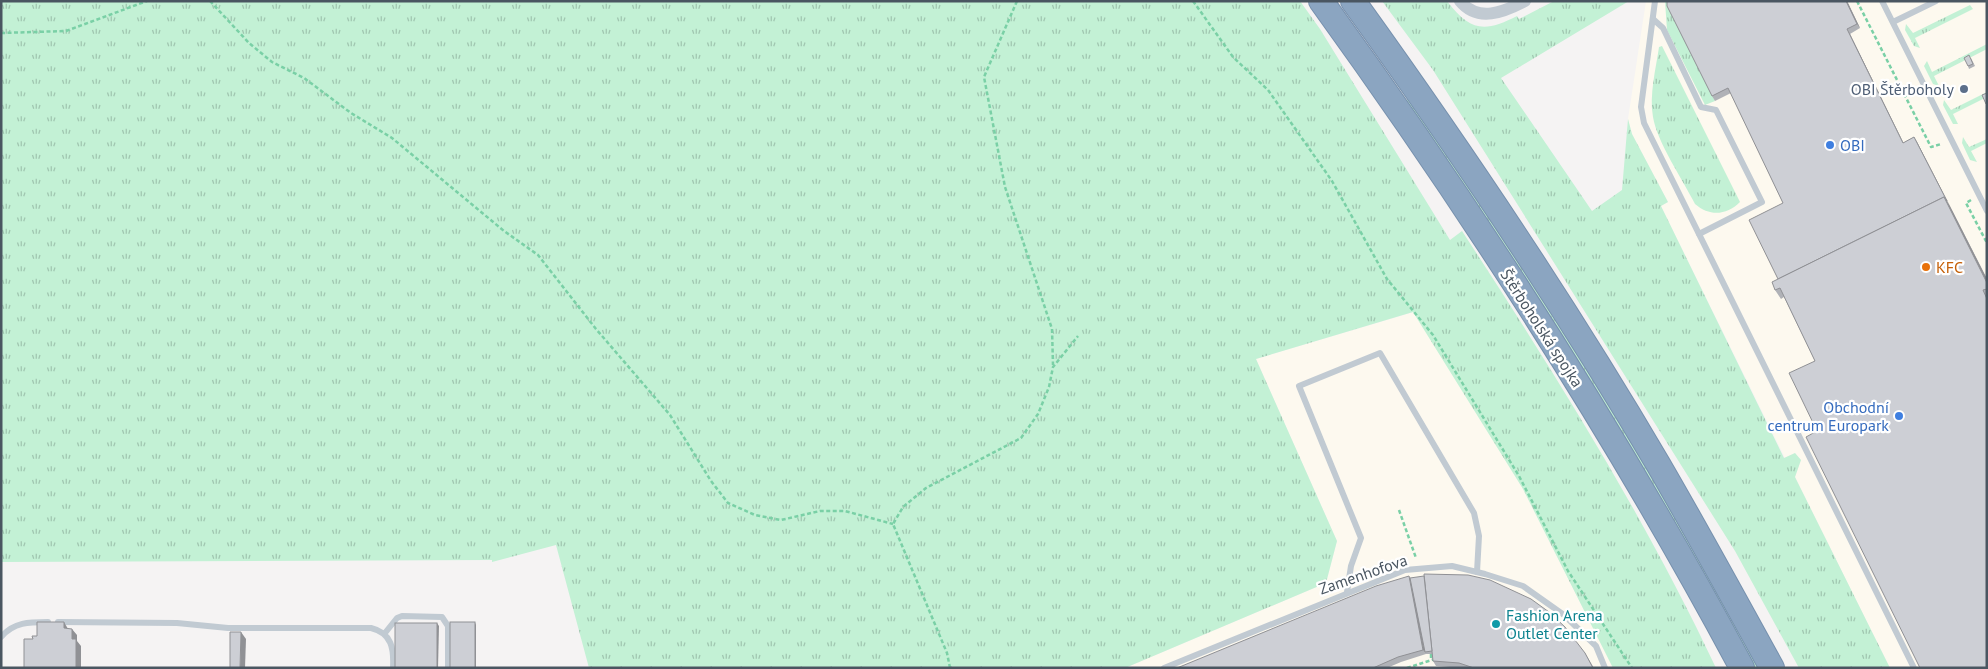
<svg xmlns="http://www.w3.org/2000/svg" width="1988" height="669" viewBox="0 0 1988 669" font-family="'PT Sans',sans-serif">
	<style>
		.commercial { fill: #fdf9ef }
		.grass { fill: url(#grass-tufts) }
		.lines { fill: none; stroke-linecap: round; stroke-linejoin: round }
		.highway-casing { stroke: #7690ad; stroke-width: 26 }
		.path { stroke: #7ad0a6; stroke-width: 2.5; stroke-dasharray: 4 2.5; stroke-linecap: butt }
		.lane { stroke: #c1cad2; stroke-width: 6 }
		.street { stroke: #c1cad2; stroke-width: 12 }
		.highway { stroke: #8ba5c1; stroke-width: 24 }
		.wall { fill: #b0b2b7 }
		.shaded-wall { fill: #909195 }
		.building { fill: #cdcfd5; stroke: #909195 }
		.service-dot { fill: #5c6f8a; stroke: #fff; stroke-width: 2 }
		.shop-dot { fill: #3f7fe0; stroke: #fff; stroke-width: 2 }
		.food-dot { fill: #e8710a; stroke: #fff; stroke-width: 2 }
		.culture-dot { fill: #0f9aa8; stroke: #fff; stroke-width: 2 }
		.labels { text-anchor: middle; stroke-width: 4.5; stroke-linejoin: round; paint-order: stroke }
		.service-label { font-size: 16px; fill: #4e5e75; stroke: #fff; text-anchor: end }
		.shop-label { font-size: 16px; fill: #366cbe; stroke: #fff; text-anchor: start }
		.food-label { font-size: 16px; fill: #c56008; stroke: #fff; text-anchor: start }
		.street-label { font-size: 16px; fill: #4a5661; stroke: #fff }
		.culture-label { font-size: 16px; fill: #0d838f; stroke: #fff; text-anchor: start }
	</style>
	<defs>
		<pattern id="grass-tufts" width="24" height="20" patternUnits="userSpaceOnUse" patternTransform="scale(1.25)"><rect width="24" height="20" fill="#c3f1d5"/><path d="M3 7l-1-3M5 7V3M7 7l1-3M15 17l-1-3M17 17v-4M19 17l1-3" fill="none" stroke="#a0c6b0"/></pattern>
	</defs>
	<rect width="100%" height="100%" fill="#f5f3f3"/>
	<!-- commercial -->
	<g class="commercial">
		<polygon points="1646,1 1987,1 1987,668 1890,668 1795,477 1801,460 1795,453 1785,458 1661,206 1668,202 1632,134 1628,119"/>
		<polygon points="1414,312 1523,489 1613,668 1125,668 1326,583 1337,541 1256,359"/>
	</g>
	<!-- grass -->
	<g class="grass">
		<path d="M1 1H1300L1320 29 1450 240 1462 231C1554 372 1644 515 1716 668H1613L1523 489 1413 312 1256 359 1337 541 1326 583 1125 668H589L556 545 492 562V560L1 562Z"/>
		<path d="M1382 1H1447C1470 31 1484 33 1517 16L1519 19 1554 1H1629L1501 78 1592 211 1622 190 1628 119 1632 134 1668 202 1661 206 1784 458 1795 453 1801 460 1795 477 1890 668H1799L1735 551 1433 70Z"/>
		<polygon points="1665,1 1678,1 1670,11 1715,101 1705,105 1667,30"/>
		<polygon points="1970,5 1973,9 1915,38 1920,48 1914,46 1905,30 1906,24 1913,33"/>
		<polygon points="1987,44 1987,49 1934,76 1939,86 1933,84 1924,66 1927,61 1932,72"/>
		<path d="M1662 46 1740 202C1727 215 1710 217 1695 204 1683 180 1657 142 1653 117 1649 95 1656 68 1659 47Z"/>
		<polygon points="1987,92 1987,97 1953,114 1958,124 1953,124 1943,105 1944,100 1951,110"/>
		<polygon points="1409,99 1448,151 1609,402 1762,668 1753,668 1405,101"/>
		<polygon points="1963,137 1969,147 1987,139 1987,143 1971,151 1977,162 1970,160 1962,143"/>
	</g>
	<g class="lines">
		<defs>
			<g id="highway">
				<path d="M1321 1C1475 214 1618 436 1742 668"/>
				<path d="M1353 1C1461 151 1564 304 1658 464 1697 531 1734 599 1772 668"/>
			</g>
		</defs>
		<!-- highway casing -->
		<use href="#highway" class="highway-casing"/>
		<!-- path -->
		<g class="path">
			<polyline points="210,1 249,43 272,62 304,78 351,113 392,138 504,231 538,255 596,329 670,415 711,481 728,503 755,515 781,520 820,511 845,511 893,524"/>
			<polyline points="1017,1 984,77 1005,187 1052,329 1053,365"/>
			<polyline points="1193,1 1233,57 1268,90 1332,181 1387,279 1433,335 1519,476 1568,571 1632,668"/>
			<polyline points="1857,1 1931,147 1941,144"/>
			<polyline points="1,33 66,31 147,1"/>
			<polyline points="1971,200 1966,203 1987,243"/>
			<polyline points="1399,510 1416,558"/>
			<polyline points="1431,654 1431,660"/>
			<polyline points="950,668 947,653 893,524 903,507 926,488 1021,438 1038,414 1049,387 1053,367 1078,336"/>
			<polyline points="1407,668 1435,659"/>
		</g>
		<!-- lane -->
		<g class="lane">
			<polyline points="1655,1 1641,107 1644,123 1914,668"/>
			<polyline points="1882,1 1987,211"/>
			<polyline points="1653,19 1663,28 1701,107 1716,110 1762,202 1699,234"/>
			<polyline points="1893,22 1936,1"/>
			<polyline points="1347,592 1351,566 1361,538 1299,386 1380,353 1474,513 1479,536 1477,572"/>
			<path d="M58 622 177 623 228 628H371C392 633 394 649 393 668"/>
			<polyline points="385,633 397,618 402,616 442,617 448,626 448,668"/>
			<path d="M1 637C14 622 29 622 48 622"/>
			<polyline points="1164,668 1405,570 1452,566 1485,574 1523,586 1564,615 1596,646 1605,668"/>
		</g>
		<!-- street -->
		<path class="street" d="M1460 1C1478 23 1504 12 1525 1"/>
		<!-- highway -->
		<use href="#highway" class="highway"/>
	</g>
	<!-- wall -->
	<g class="wall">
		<polygon points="1847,1 1860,28 1850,34 1903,143 1914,137 1917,142 1987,279 1987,668 1817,431 1815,361 1784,297 1781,299 1775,290 1778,279 1783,203 1731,93 1715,101 1712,96"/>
		<polygon points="1971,58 1975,66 1969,69 1968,66"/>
		<polygon points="1410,578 1585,653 1594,668 1464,668 1436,666 1433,661 1432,654 1426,654 1401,662 1387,668 1177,668"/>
	</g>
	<!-- shaded-wall -->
	<g class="shaded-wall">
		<polygon points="1846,1 1847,1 1860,28 1857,24"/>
		<polygon points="1847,29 1850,34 1906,148 1903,143"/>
		<polygon points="1914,137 1917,142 1950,206 1947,201"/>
		<polygon points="1944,197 1950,206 1987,279 1987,283"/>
		<polygon points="1409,576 1412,581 1425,652 1423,650"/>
		<polygon points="64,622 68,629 64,628"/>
		<polygon points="475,622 476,625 476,668 475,668"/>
		<polygon points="437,623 439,626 438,668 437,668"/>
		<polygon points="72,629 77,635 77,641 81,646 81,668 76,668 72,639"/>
		<polygon points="241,632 246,639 245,668 240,668"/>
	</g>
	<!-- building -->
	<g class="building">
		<polygon points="1667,1 1846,1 1857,24 1847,29 1903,143 1914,137 1947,201 1944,197 1778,279 1749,220 1783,203 1728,88 1712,96 1667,6"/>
		<polygon points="1969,55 1973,64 1968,66 1964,58"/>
		<polygon points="1987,93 1987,103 1986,104 1982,95"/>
		<polygon points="1944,197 1987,283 1987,289 1983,290 1987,299 1987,668 1920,668 1806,437 1817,431 1789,373 1815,361 1780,288 1775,290 1772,282"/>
		<polygon points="1424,574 1468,575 1490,580 1531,599 1549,612 1565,627 1585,653 1593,668 1474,668 1459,663 1433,661"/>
		<polygon points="1409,576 1423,650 1398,657 1373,668 1177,668 1376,586"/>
		<polygon points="1424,576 1432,651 1425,652 1410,578"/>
		<polygon points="37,622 64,622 64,628 72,629 72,639 76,639 76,668 24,668 24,639 33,639 32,636 37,636"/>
		<rect x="450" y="622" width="25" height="46"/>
		<rect x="395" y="623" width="42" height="45"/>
		<polygon points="230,632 241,632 240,668 230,668"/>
	</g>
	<!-- markers -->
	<circle class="service-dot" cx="1964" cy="89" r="5"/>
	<g class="shop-dot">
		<circle cx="1830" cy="145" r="5"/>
		<circle cx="1899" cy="416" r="5"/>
	</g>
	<circle class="food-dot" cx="1926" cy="267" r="5"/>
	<circle class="culture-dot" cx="1496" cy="624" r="5"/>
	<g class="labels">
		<!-- service labels -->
		<g class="service-label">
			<text x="1954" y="95">OBI Štěrboholy</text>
		</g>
		<!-- shop labels -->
		<g class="shop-label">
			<text x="1840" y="151">OBI</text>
			<text x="1889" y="413" text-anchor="end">Obchodní<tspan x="1889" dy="18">centrum Europark</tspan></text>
		</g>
		<!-- food labels -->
		<g class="food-label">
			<text x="1936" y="273">KFC</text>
		</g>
		<!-- street labels -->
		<g class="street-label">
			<text transform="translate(1542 328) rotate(57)" y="6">Štěrboholská spojka</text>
			<text transform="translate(1363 574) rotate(-19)" y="6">Zamenhofova</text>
		</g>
		<!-- culture labels -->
		<g class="culture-label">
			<text x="1506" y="621">Fashion Arena<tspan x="1506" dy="18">Outlet Center</tspan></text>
		</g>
	</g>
	<!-- border -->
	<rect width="1988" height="669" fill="none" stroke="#4a5661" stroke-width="5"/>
</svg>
